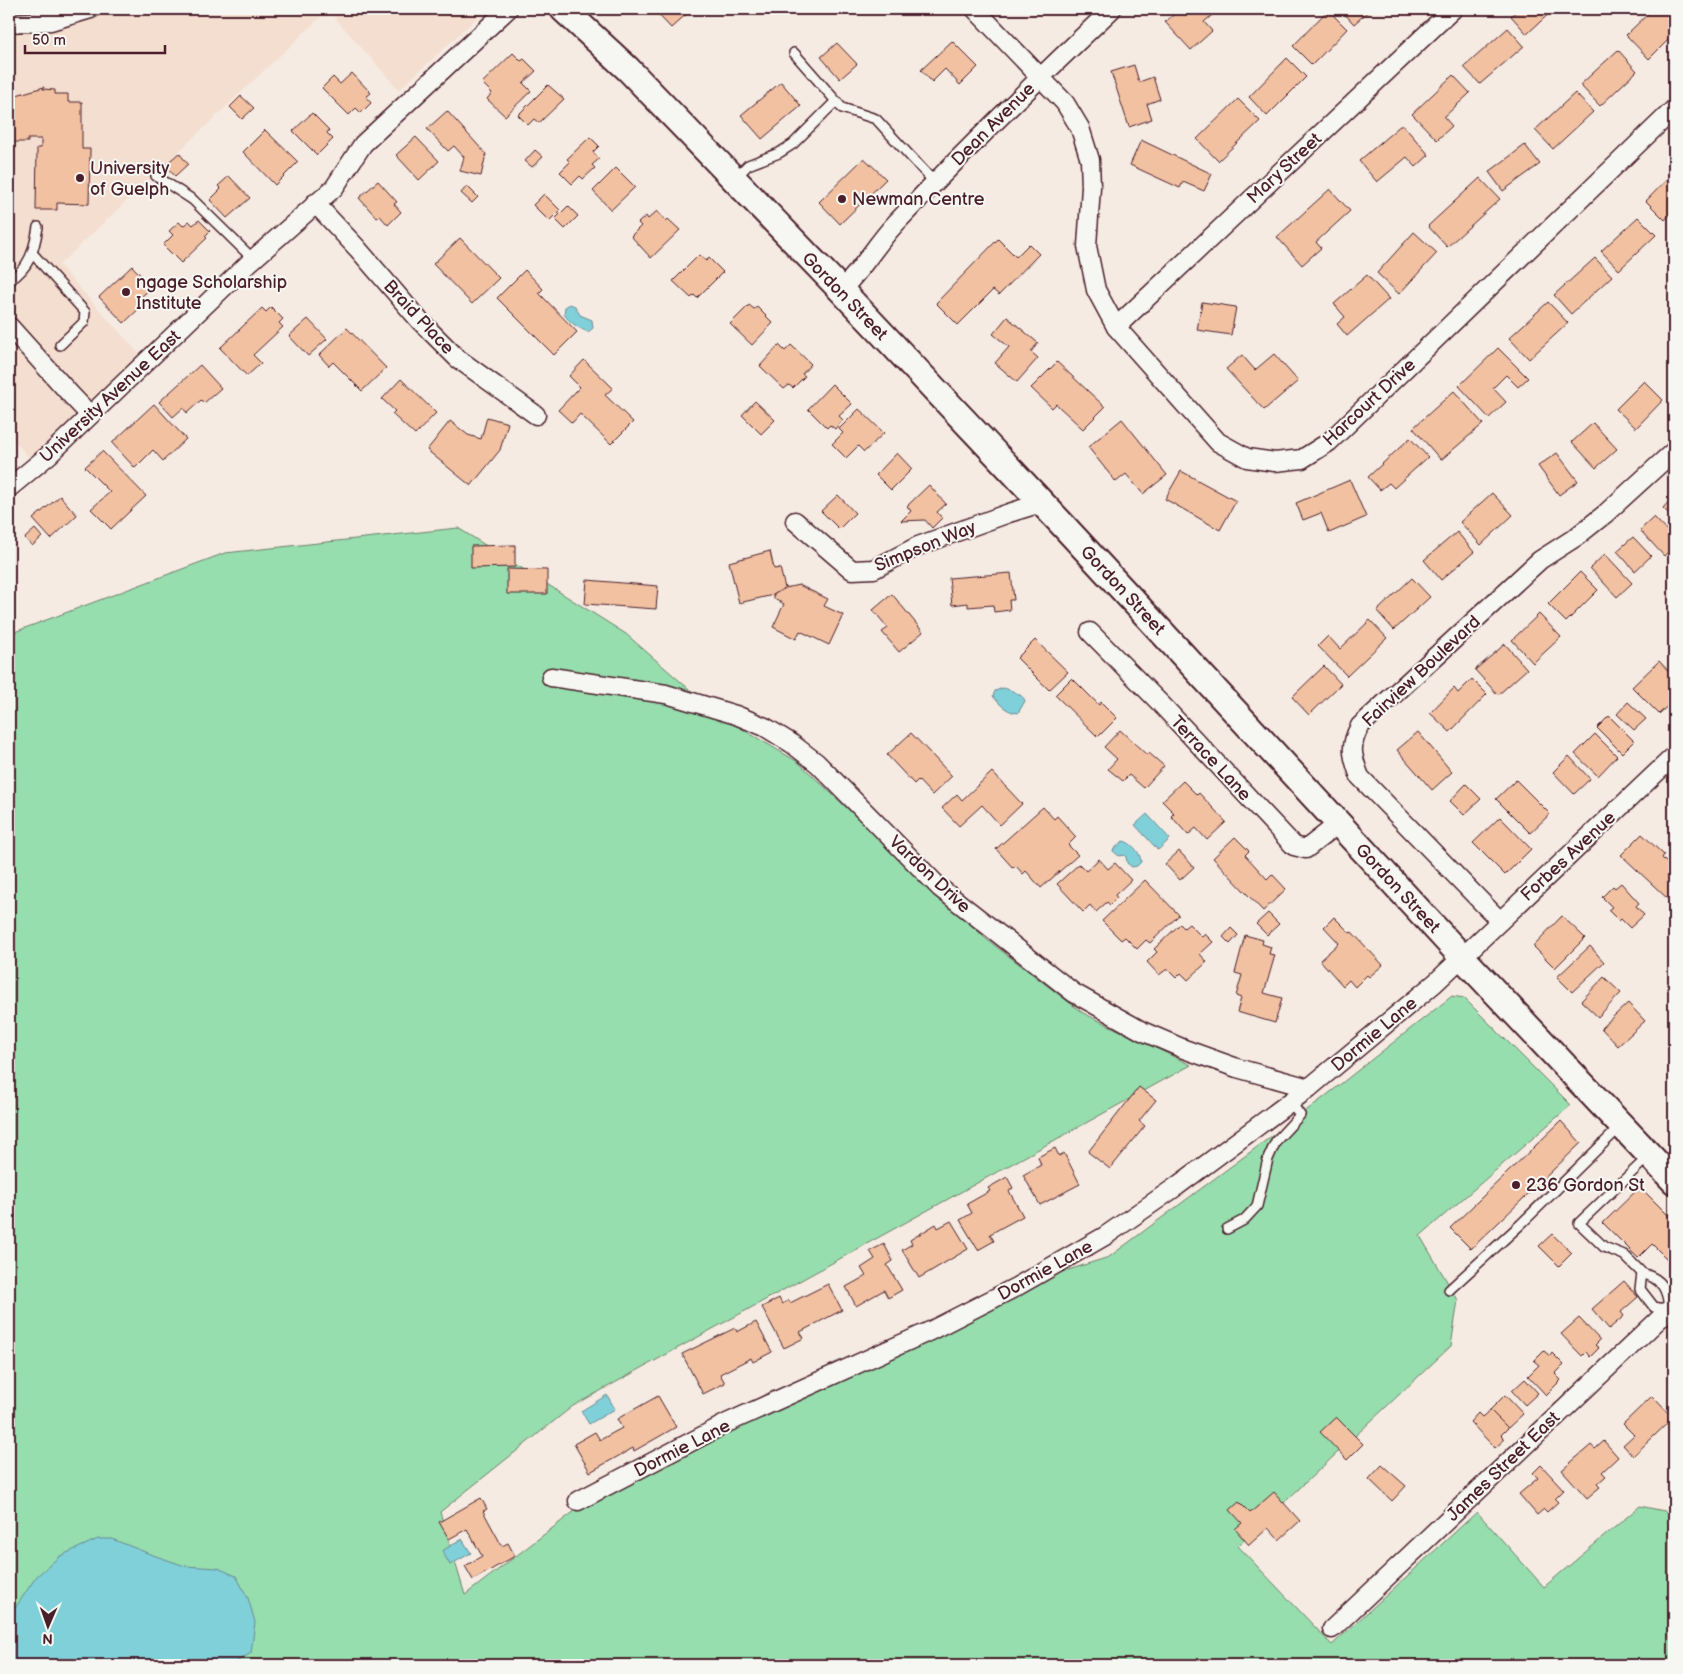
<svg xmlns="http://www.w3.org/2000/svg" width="1683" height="1674" viewBox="0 0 1683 1674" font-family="'Balsamiq Sans',sans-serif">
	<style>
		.built { fill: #f4decf }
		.green { fill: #96dead; stroke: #707e6c }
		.water { fill: #80d0da; stroke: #6a8994 }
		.building { fill: #f1c1a2; stroke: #4a1f2b }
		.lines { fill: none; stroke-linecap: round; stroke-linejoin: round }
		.service-casing { stroke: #4a1f2b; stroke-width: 12 }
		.minor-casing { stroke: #4a1f2b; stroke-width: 21 }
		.secondary-casing { stroke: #4a1f2b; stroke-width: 29 }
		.service { stroke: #f6f6f2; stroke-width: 9 }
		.minor { stroke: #f6f6f2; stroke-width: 18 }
		.secondary { stroke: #f6f6f2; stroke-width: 25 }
		.poi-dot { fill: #4a1f2b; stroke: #f6f6f2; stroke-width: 2 }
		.labels { text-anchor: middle; stroke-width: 4; stroke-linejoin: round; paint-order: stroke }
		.street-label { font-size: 18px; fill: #4a1f2b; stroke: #f6f6f2 }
		.poi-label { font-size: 18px; fill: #4a1f2b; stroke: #f6f6f2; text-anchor: start }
	</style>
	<rect width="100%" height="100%" fill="#f5ebe2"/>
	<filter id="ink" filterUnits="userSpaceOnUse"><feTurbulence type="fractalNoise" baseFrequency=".02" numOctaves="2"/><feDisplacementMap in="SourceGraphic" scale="10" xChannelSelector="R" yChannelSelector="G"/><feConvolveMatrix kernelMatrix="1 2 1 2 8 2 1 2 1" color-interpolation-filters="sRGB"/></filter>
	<g filter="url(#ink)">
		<!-- built -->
		<polygon class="built" points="9,9 486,9 399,90 328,10 59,265 140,355 30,459 9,434"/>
		<!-- green -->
		<polygon class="green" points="458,528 626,634 720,716 798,762 985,938 1083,1013 1191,1065 573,1406 440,1512 465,1595 580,1507 1015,1287 1109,1257 1323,1098 1452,996 1464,998 1571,1105 1420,1236 1458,1300 1451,1346 1238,1546 1332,1645 1477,1512 1544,1587 1640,1506 1674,1513 1674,1665 9,1665 9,634 225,553"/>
		<!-- water -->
		<g class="water">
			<path d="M570 304 575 306 580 315 592 320 593 328 588 332C577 327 570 323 564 314L565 307Z"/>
			<path d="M1003 688C1009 689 1024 695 1025 701L1018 713C1007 712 1000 705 993 696L995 691Z"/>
			<polygon points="1147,814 1170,839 1158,850 1135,825"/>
			<path d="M1123 841C1131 842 1141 853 1141 862L1137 866 1132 867 1127 863 1126 857 1124 855 1119 856 1113 851V850Z"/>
			<polygon points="607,1395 615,1409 589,1424 581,1411"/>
			<polygon points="98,1539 112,1539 150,1554 185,1566 218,1568 236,1576 248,1598 255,1622 251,1653 231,1665 9,1665 9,1617 36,1577 60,1556"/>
			<polygon points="462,1539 471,1553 450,1565 442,1551"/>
		</g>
		<!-- building -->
		<g class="building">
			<polygon points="653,9 692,9 671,28"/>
			<polygon points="1180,9 1219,9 1204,22 1212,31 1191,50 1165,22"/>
			<polygon points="1340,9 1371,9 1354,24"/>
			<polygon points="1519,9 1554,9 1527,34 1511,16"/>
			<polygon points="1653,9 1674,9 1674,34 1649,59 1626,35"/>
			<polygon points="1328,10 1347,29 1312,65 1293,46"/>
			<polygon points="1508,28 1524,46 1480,84 1464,67"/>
			<polygon points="952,41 978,67 960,85 945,69 932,82 921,70"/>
			<polygon points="837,43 857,64 840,79 821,57"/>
			<polygon points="1618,50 1637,71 1600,106 1580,85"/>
			<polygon points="513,53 521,61 524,59 536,71 523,83 531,91 505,116 487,99 492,93 482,83"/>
			<polygon points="1287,58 1306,77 1267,116 1249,97"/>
			<polygon points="1134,65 1139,82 1153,77 1160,99 1147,104 1152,119 1129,127 1111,72"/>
			<polygon points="352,73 371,93 366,97 371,103 361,113 356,108 349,115 322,88 333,77 340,84"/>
			<polygon points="1453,75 1470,93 1444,117 1452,126 1437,140 1412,114"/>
			<polygon points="781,82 801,106 762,139 741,115"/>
			<polygon points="548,85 564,99 539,123 534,119 528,125 518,115"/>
			<polygon points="44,87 43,89 55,90 55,94 68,94 68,102 82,102 82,149 90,149 89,204 57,203 57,210 36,210 37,148 41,148 41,139 28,139 28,142 9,142 9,94 13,96"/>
			<polygon points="1575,93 1593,112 1553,149 1535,130"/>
			<polygon points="241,96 254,108 242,119 230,107"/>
			<polygon points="1238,99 1260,121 1218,161 1197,139"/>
			<polygon points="447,111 486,154 481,176 460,171 464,157 454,146 448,151 427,129"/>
			<polygon points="312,113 329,130 327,133 333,139 317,155 293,131"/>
			<polygon points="1402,124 1429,155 1416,167 1407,157 1377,182 1359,161"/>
			<polygon points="265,130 298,162 275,185 243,152"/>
			<polygon points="416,137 439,161 419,180 396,155"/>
			<polygon points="590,137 599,146 593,152 599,159 592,165 595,168 583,179 580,176 572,184 560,172 570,162 567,159"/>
			<polygon points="1141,140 1212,174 1204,191 1183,182 1180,188 1130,165"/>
			<polygon points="1525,145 1540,164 1503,191 1489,172"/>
			<polygon points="535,150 543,157 532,167 525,161"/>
			<polygon points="179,153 188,164 175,176 165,165"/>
			<polygon points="864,158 886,179 840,224 819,202"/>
			<polygon points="616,168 635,187 611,210 593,191"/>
			<polygon points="1674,172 1674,210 1665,220 1646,201"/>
			<polygon points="229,176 250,198 227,218 210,200 221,189 218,186"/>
			<polygon points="1480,178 1500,199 1447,247 1428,226"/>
			<polygon points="378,181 397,202 394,204 401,212 388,225 380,216 377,218 359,198"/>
			<polygon points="467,186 478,197 472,203 461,193"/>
			<polygon points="1330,189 1350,211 1316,242 1321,248 1302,265 1277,237"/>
			<polygon points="544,194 560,210 549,221 533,205"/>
			<polygon points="568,206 578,216 565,229 555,219"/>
			<polygon points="657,211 666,221 668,219 680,230 651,258 631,236 641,226 638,223 646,216 648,219"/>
			<polygon points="1638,217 1656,235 1619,270 1601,251"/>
			<polygon points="199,220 210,231 205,236 207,238 181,263 163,245 173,235 169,231 179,222 183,226 189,221 193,225"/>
			<polygon points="9,227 13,227 12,248 9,248"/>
			<polygon points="1414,232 1437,253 1399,294 1377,273"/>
			<polygon points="460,238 499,278 472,304 433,264"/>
			<polygon points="998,239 1016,257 1029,244 1039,254 999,295 993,290 958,325 936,303"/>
			<polygon points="699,255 706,261 709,258 723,272 697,298 694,295 691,298 673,281"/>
			<polygon points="1595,258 1612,276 1571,314 1554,295"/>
			<polygon points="132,266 152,287 140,298 145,303 124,323 99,297"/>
			<polygon points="525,270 543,289 539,293 577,332 554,355 497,298"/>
			<polygon points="1367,275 1389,299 1347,336 1337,324 1345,317 1334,304"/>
			<polygon points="1202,302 1236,307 1231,335 1197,330"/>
			<polygon points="1548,302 1568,323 1529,359 1509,338"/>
			<polygon points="749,305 754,309 757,307 773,323 752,345 730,324"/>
			<polygon points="271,307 283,319 279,323 283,327 253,355 261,363 247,376 220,348 262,308 266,312"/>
			<polygon points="1007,317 1038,343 1031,352 1038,358 1017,382 995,363 1009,347 993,334"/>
			<polygon points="308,319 327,339 308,356 289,336"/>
			<polygon points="347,328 386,368 362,391 333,362 329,366 319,355"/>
			<polygon points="779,345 785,351 791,345 811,364 802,374 805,376 793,388 789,385 784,389 760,366"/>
			<polygon points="1498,348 1528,378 1518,387 1506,375 1493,388 1506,402 1489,418 1459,386"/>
			<polygon points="1274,354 1298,381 1264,410 1226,369 1242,355 1255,370"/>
			<polygon points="584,360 613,388 605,395 633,422 611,444 580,414 572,423 558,410 580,387 569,376"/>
			<polygon points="1057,362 1105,407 1083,429 1056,404 1052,408 1031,388"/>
			<polygon points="200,365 221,388 204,403 201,400 187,413 183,408 173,417 159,402"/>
			<polygon points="401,379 436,413 415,435 392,414 395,411 382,399"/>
			<polygon points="1644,381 1663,400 1636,428 1616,409"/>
			<polygon points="832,384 852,404 839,416 843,420 835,429 830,425 827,428 808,409"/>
			<polygon points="1454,391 1483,424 1441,460 1413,428"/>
			<polygon points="755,401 775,420 761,434 742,415"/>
			<polygon points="154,404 186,439 163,461 153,450 135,468 112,443"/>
			<polygon points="859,409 884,433 864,452 858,446 846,458 832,444 843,433 839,429"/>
			<polygon points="487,417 508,423 500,450 471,486 427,450 450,421 468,435 481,439"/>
			<polygon points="1122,419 1167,475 1143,494 1126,474 1116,482 1088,447"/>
			<polygon points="1593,423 1617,449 1596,468 1572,442"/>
			<polygon points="1410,438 1428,457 1394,488 1389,483 1380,490 1368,477"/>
			<polygon points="102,451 146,496 111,529 91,509 110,492 85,467"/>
			<polygon points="897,453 912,469 891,490 876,475"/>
			<polygon points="1557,453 1578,481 1559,495 1538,466"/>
			<polygon points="1181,471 1236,501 1220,530 1165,499"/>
			<polygon points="1350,480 1366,517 1329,533 1321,513 1303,520 1296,503"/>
			<polygon points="929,485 946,504 937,512 942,518 932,528 925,520 901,521 911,511 907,506"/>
			<polygon points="1492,493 1513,515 1481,545 1460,522"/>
			<polygon points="838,495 855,513 839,529 821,511"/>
			<polygon points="60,496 77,515 51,539 33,519"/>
			<polygon points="1674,496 1674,519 1663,508"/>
			<polygon points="1654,517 1674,538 1674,546 1664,556 1640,530"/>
			<polygon points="35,529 42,537 32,546 25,538"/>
			<polygon points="1457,532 1474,552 1441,580 1424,560"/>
			<polygon points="1633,537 1651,556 1635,571 1617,551"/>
			<polygon points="515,545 515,567 471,568 471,546"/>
			<polygon points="770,551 774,569 780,568 785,588 773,595 739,603 729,562"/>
			<polygon points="1605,554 1632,583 1617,597 1590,568"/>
			<polygon points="507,569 547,570 547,594 507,594"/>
			<polygon points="1580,572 1598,590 1566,622 1548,604"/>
			<polygon points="1011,573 1014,600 1009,600 1010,610 994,612 993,605 968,607 968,603 952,605 949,578"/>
			<polygon points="1412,578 1430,597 1394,630 1377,611"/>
			<polygon points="587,580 658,586 656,609 585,604"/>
			<polygon points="799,585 828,599 824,606 843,615 829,645 800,631 796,639 773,627 784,604 774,599 773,595 785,588"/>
			<polygon points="892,594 923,632 899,652 882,632 888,628 873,610"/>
			<polygon points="1539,614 1561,637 1533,663 1512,640"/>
			<polygon points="1370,620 1387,638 1347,676 1318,646 1328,636 1340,649"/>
			<polygon points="1035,640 1068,672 1049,690 1017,658"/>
			<polygon points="1505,644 1527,669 1498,695 1475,670"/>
			<polygon points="1659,661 1674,677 1674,700 1659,714 1632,687"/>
			<polygon points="1324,666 1341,684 1309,715 1292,697"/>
			<polygon points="1072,678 1099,705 1101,702 1117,718 1098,737 1055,695"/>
			<polygon points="1472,679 1487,694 1450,732 1430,713 1454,688 1458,693"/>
			<polygon points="1628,702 1646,719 1634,730 1617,714"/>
			<polygon points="1609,716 1634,741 1622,753 1597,728"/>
			<polygon points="1120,730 1147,755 1149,753 1164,766 1144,788 1129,775 1123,781 1108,769 1117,759 1104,747"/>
			<polygon points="1418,732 1452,772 1432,790 1397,750"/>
			<polygon points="911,733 952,776 932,795 918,780 914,784 887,755"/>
			<polygon points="1595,734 1617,756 1598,776 1575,754"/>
			<polygon points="1569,756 1590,779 1574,794 1553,772"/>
			<polygon points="992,772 1022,804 1000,825 982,805 959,826 942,808 957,794 962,800"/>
			<polygon points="1516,780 1550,814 1530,833 1496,799"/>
			<polygon points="1183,781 1197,795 1199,793 1226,822 1207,840 1196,828 1188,835 1171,816 1174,813 1162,801"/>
			<polygon points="1466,784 1481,799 1464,815 1450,801"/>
			<polygon points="1043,807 1054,819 1057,816 1076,837 1068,845 1078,855 1041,888 1026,871 1023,874 1016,866 1013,868 996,849"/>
			<polygon points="1500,817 1531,849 1505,875 1473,843"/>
			<polygon points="1642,834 1664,855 1662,858 1674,870 1674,894 1669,900 1621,855"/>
			<polygon points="1235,837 1249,851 1245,855 1267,879 1272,874 1286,889 1263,911 1213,858"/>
			<polygon points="1179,851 1194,867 1180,880 1165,864"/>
			<polygon points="1099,859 1108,869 1115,863 1131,880 1115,895 1117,898 1110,905 1107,902 1096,912 1090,905 1083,912 1057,884 1079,864 1086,871"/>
			<polygon points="1145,880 1179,915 1150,943 1146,940 1137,949 1125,937 1121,940 1102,921"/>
			<polygon points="1621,883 1639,903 1636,906 1644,915 1630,928 1621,919 1619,921 1608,910 1612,907 1602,897 1613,886 1615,888"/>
			<polygon points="1268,913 1279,924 1267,935 1256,924"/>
			<polygon points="1562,916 1585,938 1555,968 1533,946"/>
			<polygon points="1334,917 1350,933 1352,932 1383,965 1369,977 1367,975 1355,987 1349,980 1343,986 1320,960 1339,943 1324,927"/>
			<polygon points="1180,924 1184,928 1189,924 1202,937 1205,934 1213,942 1200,954 1207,962 1188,980 1181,973 1176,978 1167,969 1159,975 1147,962 1157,952 1154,949"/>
			<polygon points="1231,928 1238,935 1230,944 1223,937"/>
			<polygon points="1245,935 1263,940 1262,944 1271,947 1269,954 1275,955 1264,993 1282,998 1275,1023 1237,1012 1241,998 1236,996 1242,975 1235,973"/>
			<polygon points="1590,946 1604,962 1572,992 1557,977"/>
			<polygon points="1604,977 1621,993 1598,1017 1581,1001"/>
			<polygon points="1628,1003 1645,1021 1618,1046 1601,1028"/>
			<polygon points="1139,1087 1156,1100 1139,1121 1145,1126 1110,1169 1088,1152"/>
			<polygon points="1561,1121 1581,1143 1471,1249 1450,1228"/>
			<polygon points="1055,1148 1059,1156 1064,1153 1080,1184 1040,1205 1023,1175 1041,1165 1038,1157"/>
			<polygon points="1007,1177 1013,1188 1009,1191 1023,1216 990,1234 994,1241 978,1250 960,1220 972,1213 967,1204 990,1191 988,1188"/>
			<polygon points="1640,1187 1674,1221 1674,1266 1652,1244 1638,1258 1603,1223"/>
			<polygon points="951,1221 968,1249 919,1278 902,1250 912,1244 910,1240 936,1224 938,1228"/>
			<polygon points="1552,1234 1572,1253 1559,1266 1539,1246"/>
			<polygon points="884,1244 893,1261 887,1265 902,1290 888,1298 884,1290 856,1306 846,1287 866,1276 861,1268 875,1259 870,1251"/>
			<polygon points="1624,1281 1638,1297 1621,1312 1624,1316 1609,1329 1592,1309"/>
			<polygon points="828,1284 842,1310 800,1332 804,1338 784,1348 762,1307 779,1298 782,1304 789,1300 790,1303"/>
			<polygon points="1579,1318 1600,1340 1595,1345 1599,1348 1590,1357 1586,1352 1582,1356 1561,1334"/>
			<polygon points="756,1322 772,1352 753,1362 751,1358 720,1374 725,1383 703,1394 682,1354 735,1328 737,1332"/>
			<polygon points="1544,1351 1550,1356 1552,1353 1564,1365 1555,1374 1561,1380 1546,1395 1528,1376 1539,1365 1534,1361"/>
			<polygon points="1525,1379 1538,1393 1525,1405 1512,1391"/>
			<polygon points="1505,1395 1523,1414 1508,1428 1490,1410"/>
			<polygon points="658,1396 676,1427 634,1451 633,1448 590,1472 574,1444 595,1432 600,1440 622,1428 617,1419"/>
			<polygon points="1652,1396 1673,1418 1633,1456 1623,1445 1634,1435 1623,1424"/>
			<polygon points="1490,1410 1508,1428 1501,1435 1505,1439 1495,1448 1470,1422 1478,1413 1482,1417"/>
			<polygon points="1336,1417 1363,1444 1347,1460 1320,1432"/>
			<polygon points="1604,1441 1618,1457 1602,1472 1606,1476 1597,1484 1600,1487 1587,1498 1562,1470 1591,1445 1595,1449"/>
			<polygon points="1382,1465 1406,1486 1392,1501 1369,1479"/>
			<polygon points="1541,1465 1564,1490 1555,1499 1558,1502 1547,1512 1544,1509 1537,1515 1519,1494 1538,1478 1533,1473"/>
			<polygon points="1274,1492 1300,1521 1279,1540 1268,1528 1249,1545 1235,1529 1242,1523 1230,1510 1239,1502 1250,1513"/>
			<polygon points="481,1498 487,1509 483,1511 502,1546 508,1543 515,1556 473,1580 465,1566 482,1556 467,1529 449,1539 439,1522"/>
		</g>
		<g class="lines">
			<defs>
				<g id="service">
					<polyline points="794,53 842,108 876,119 935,183"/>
					<polyline points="156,176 193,200 254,260"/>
					<polyline points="735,178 748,165 779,153 793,144 836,101"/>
					<polyline points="33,254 85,312 84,322 60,345"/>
					<path d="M9 281C30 267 34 251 38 227"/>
					<polyline points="1227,1229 1244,1220 1257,1206 1268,1159 1276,1141 1300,1115 1290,1101"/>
					<path d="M1642 1273C1662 1279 1668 1289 1669 1310L1654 1307 1640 1289 1642 1273 1624 1255 1604 1247 1579 1223 1649 1156"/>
					<polyline points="1449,1290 1521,1224 1620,1127"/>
				</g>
				<g id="minor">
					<polyline points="975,9 1065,103 1080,128 1090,160 1091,187 1087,246 1096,290 1116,327 1218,442 1247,458 1275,462 1302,459 1329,442 1674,109"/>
					<polyline points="9,23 51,21 91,9"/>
					<polyline points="315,203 357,248 419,320 457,358 536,415"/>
					<path d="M841 290C862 270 876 244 896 223 966 149 1039 78 1112 9"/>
					<polyline points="9,326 71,395 90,415"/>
					<polyline points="1116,327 1453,9"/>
					<polyline points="9,488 50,454 249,263 334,188 363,144 508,9"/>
					<polyline points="795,521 852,570 874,569 918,546 1009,513 1041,503"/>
					<polyline points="1090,632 1161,704 1294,846 1306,849 1338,824"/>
					<polyline points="551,677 666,694 736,715 765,727 791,743 817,763 940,888 1074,993 1142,1031 1184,1049 1237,1068 1309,1088"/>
					<path d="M1500 921 1360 777C1352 756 1349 746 1360 726L1540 560 1576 537 1605 514 1674 451"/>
					<polyline points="578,1501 727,1423 930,1331 1016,1287 1105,1236 1177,1186 1309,1088 1435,983 1674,756"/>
					<polyline points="1332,1629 1674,1305"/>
				</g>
				<polyline id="secondary" points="563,9 628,69 841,290 1061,523 1462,957 1674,1181"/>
			</defs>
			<!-- service casing -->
			<use href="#service" class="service-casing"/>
			<!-- minor casing -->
			<use href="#minor" class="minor-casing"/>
			<!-- secondary casing -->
			<use href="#secondary" class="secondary-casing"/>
			<!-- service -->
			<use href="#service" class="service"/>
			<!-- minor -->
			<use href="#minor" class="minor"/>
			<!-- secondary -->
			<use href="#secondary" class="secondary"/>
		</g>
	</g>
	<!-- markers -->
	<g class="poi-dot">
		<circle cx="80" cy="178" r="5"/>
		<circle cx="842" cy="199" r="5"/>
		<circle cx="126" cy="292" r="5"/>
		<circle cx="1516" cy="1185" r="5"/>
	</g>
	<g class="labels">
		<!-- street labels -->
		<g class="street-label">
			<text transform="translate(993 124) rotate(-45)" y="6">Dean Avenue</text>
			<text transform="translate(1284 168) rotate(-43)" y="6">Mary Street</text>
			<text transform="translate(845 296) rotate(46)" y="6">Gordon Street</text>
			<text transform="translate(419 317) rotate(47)" y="6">Braid Place</text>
			<text transform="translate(110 396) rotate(-43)" y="6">University Avenue East</text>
			<text transform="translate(1369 402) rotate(-43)" y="6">Harcourt Drive</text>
			<text transform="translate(925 546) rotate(-22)" y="6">Simpson Way</text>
			<text transform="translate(1123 590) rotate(47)" y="6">Gordon Street</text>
			<text transform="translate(1421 671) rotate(-43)" y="6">Fairview Boulevard</text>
			<text transform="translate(1211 758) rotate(47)" y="6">Terrace Lane</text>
			<text transform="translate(1568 856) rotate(-43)" y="6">Forbes Avenue</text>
			<text transform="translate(930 874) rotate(43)" y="6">Vardon Drive</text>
			<text transform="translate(1398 888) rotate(47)" y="6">Gordon Street</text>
			<text transform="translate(1374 1034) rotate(-40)" y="6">Dormie Lane</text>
			<text transform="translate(1045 1270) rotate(-29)" y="6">Dormie Lane</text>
			<text transform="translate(682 1448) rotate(-27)" y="6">Dormie Lane</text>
			<text transform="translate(1503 1466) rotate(-44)" y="6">James Street East</text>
		</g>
		<!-- poi labels -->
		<g class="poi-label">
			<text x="90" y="174">University<tspan x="90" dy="21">of Guelph</tspan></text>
			<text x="852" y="205">Newman Centre</text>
			<text x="136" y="288">ngage Scholarship<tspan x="136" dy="21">Institute</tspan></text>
			<text x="1526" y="1191">236 Gordon St</text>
		</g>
	</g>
	<!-- margin -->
	<rect width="1683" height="1674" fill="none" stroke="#f6f6f2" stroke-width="30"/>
	<rect x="15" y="15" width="1653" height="1644" fill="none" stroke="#4a1f2b" stroke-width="2" filter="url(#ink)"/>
	<!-- north arrow -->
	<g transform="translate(48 1626) rotate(182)" stroke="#f6f6f2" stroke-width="4" paint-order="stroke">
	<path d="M0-4L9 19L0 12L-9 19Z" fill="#4a1f2b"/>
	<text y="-8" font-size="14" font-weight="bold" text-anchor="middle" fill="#4a1f2b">N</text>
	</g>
	<!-- scale -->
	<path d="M25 45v8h140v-8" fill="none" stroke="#4a1f2b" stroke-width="2.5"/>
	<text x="32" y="45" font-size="15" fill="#4a1f2b" stroke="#f6f6f2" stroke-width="4" paint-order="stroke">50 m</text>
</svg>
